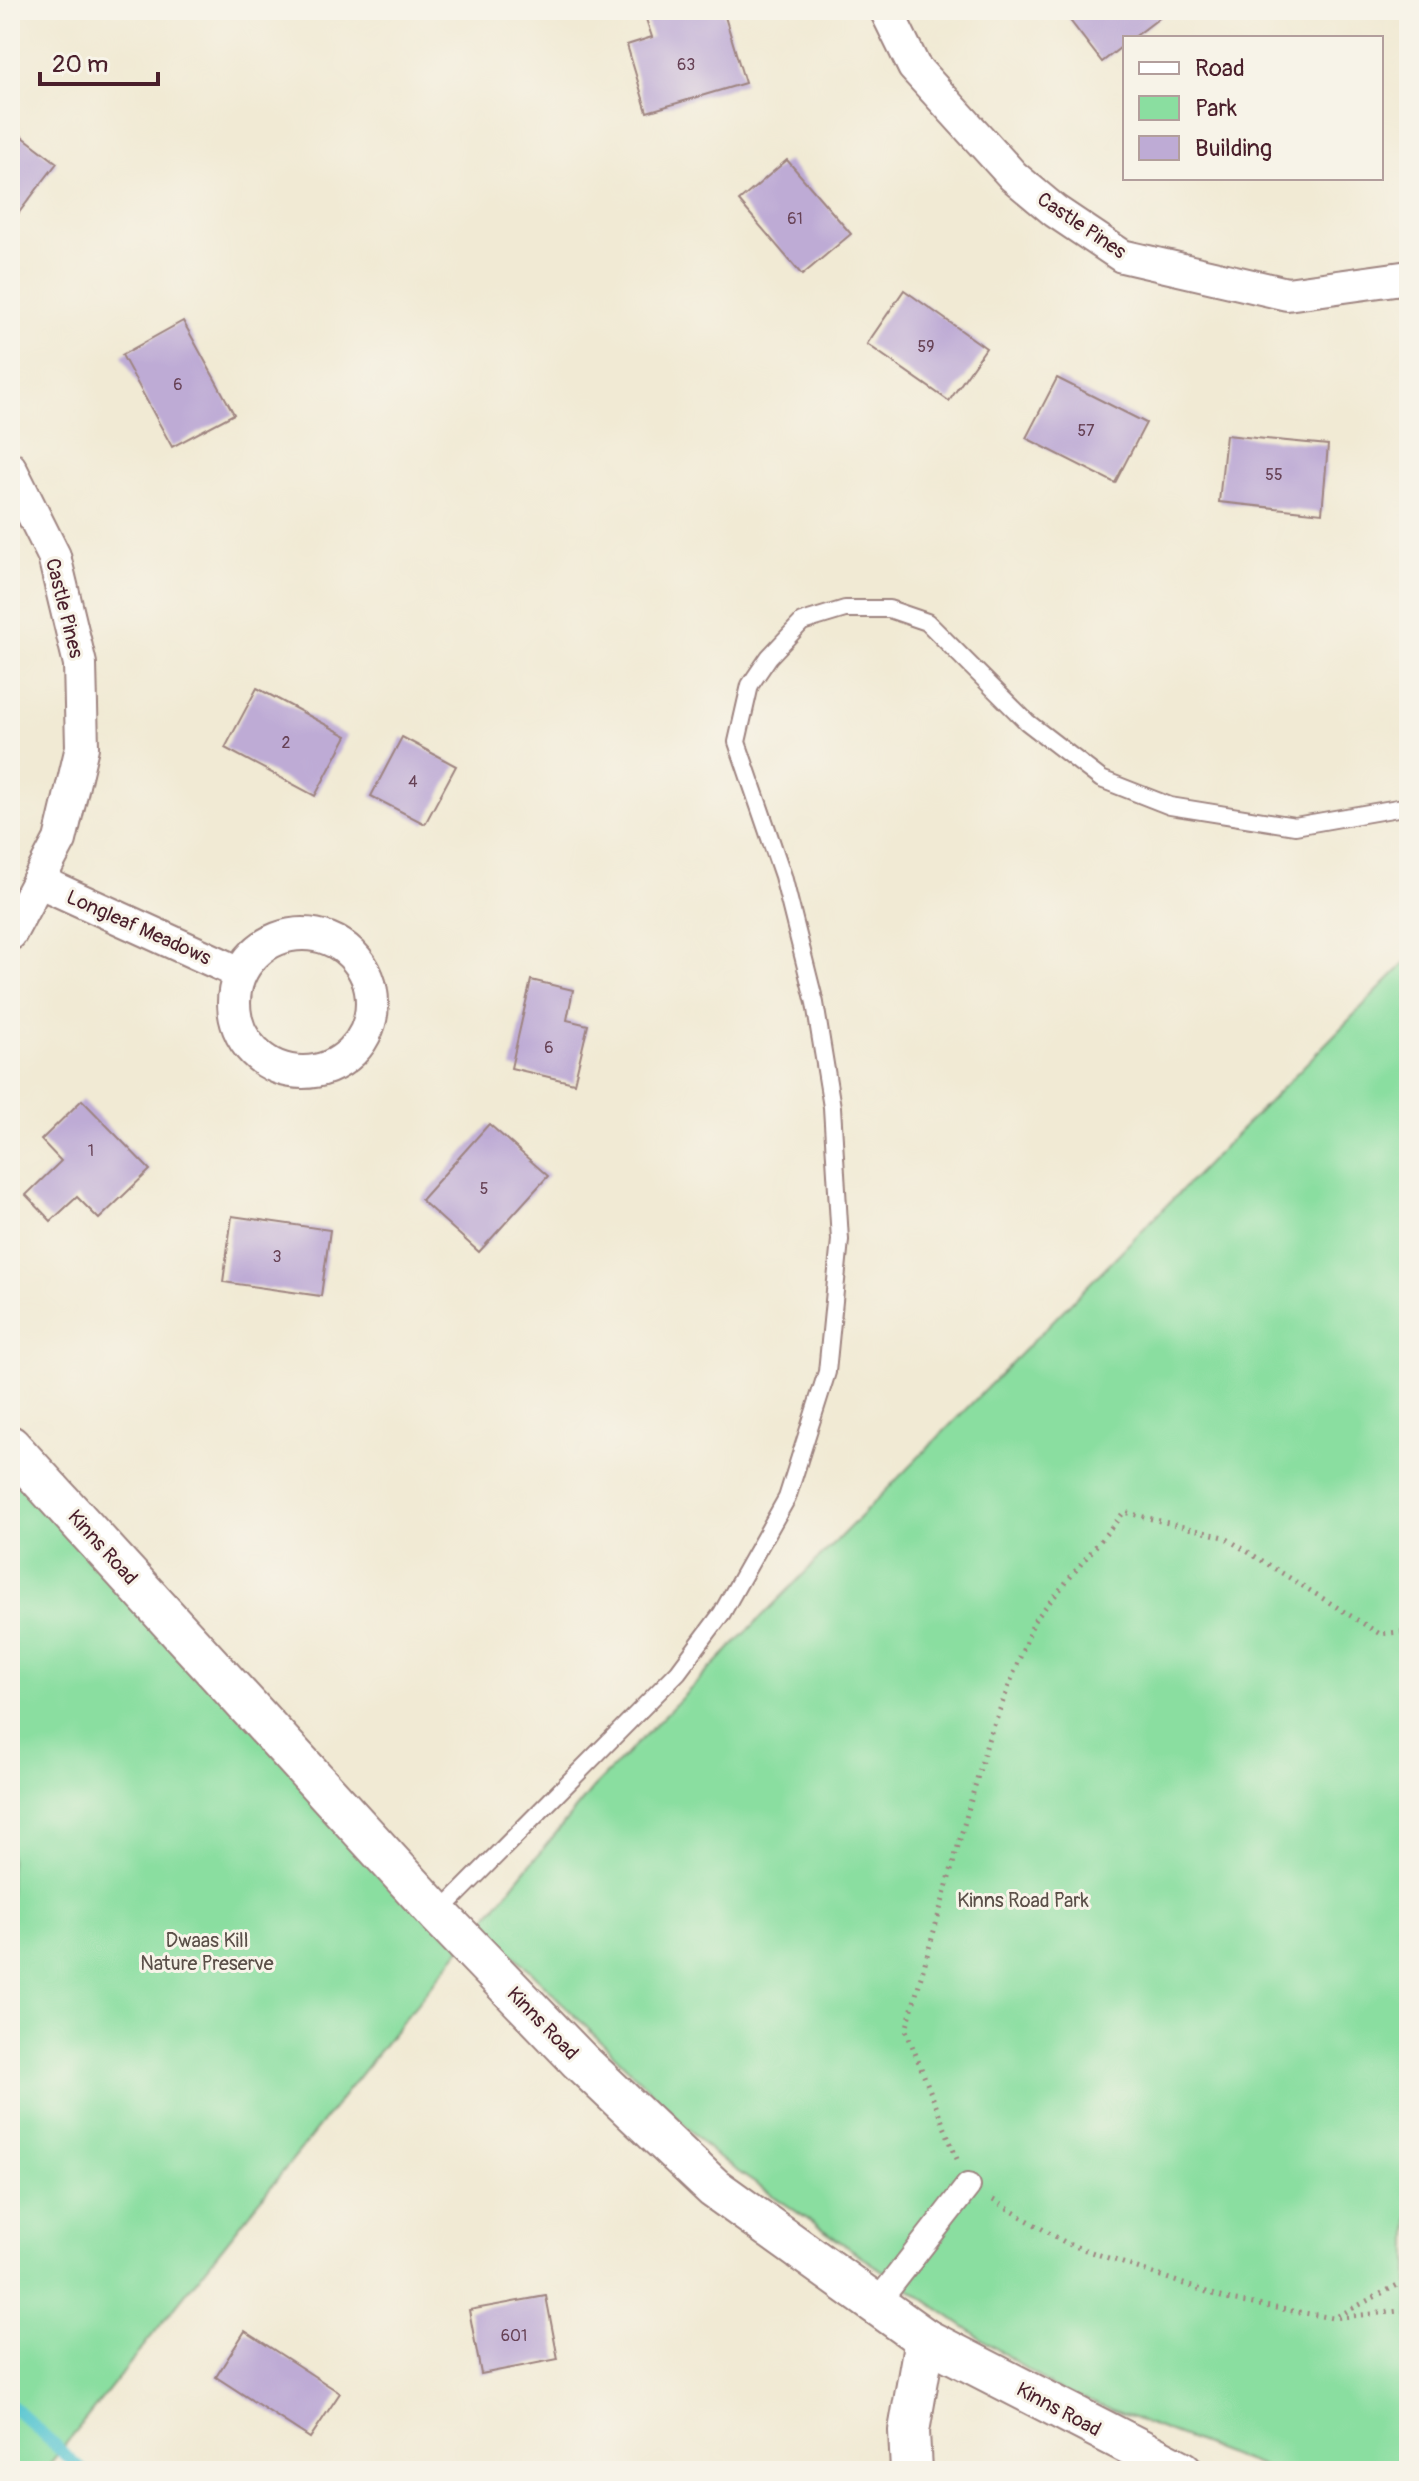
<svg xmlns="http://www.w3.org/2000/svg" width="1419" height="2481" viewBox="0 0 1419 2481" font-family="Pangolin,sans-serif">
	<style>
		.green { fill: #8adea0; stroke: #6a7e66; stroke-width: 2 }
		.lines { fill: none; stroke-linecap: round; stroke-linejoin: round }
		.stream { stroke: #59c6d2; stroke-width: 12 }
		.building { fill: #beabd5 }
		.service-casing { stroke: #9e8480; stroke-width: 20 }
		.pedestrian-casing { stroke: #9e8480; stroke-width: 28 }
		.minor-casing { stroke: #9e8480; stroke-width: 36 }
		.tertiary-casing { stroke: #9e8480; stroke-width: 44 }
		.path { stroke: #9e8480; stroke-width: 5; stroke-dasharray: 2 6; stroke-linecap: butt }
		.service { stroke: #fff; stroke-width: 16 }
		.pedestrian { stroke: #fff; stroke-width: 24 }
		.minor { stroke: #fff; stroke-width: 32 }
		.tertiary { stroke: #fff; stroke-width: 40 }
		.labels { text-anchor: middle; stroke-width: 6; stroke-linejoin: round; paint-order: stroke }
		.number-label { font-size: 16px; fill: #674256 }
		.street-label { font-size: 20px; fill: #4a1f2b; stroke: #f7f3e8 }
		.park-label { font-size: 20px; fill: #5a4f48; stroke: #f7f3e8 }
	</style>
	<rect width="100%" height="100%" fill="#f7f3e8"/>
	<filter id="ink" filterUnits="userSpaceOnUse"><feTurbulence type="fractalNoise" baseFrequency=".0125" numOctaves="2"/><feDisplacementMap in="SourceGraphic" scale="16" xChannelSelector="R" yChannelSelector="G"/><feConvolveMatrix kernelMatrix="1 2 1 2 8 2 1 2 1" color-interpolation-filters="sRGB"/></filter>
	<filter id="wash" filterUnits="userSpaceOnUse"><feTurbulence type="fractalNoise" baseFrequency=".006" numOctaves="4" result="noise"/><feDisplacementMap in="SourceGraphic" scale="32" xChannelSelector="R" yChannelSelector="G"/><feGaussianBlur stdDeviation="1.8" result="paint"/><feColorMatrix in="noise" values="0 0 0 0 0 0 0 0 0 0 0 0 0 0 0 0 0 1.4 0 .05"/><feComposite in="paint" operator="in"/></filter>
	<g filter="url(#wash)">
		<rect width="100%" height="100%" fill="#f1ead4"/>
		<!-- green -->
		<g class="green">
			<polygon points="1409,959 1409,2471 1273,2471 1054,2388 718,2158 482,1923 593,1788"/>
			<polygon points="10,1446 466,1942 44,2471 10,2471"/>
		</g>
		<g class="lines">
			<!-- stream -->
			<polyline class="stream" points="10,2404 83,2471"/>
		</g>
		<g id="blocks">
			<!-- building -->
			<g class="building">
				<polygon points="643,10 723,10 745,83 647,112 627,45 652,37"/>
				<polygon points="1062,10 1158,10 1162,16 1133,38 1125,38 1125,44 1102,62"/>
				<polygon points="10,127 57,163 17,215 10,209"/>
				<polygon points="787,160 851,234 802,275 739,201"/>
				<polygon points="904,290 986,348 949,401 867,344"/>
				<polygon points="183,321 234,414 172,447 122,355"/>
				<polygon points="1057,378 1146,423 1115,483 1026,438"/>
				<polygon points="1226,435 1328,445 1322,513 1219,502"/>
				<polygon points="257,688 347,736 315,796 225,748"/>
				<polygon points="402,737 456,766 425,824 371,796"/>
				<polygon points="531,980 573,990 567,1020 588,1025 574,1083 511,1068"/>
				<polygon points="82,1100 150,1170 99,1219 77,1197 51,1221 26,1195 61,1161 41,1140"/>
				<polygon points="489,1124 548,1176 479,1252 421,1200"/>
				<polygon points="232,1216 330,1230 321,1296 223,1282"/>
				<polygon points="546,2296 558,2359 481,2374 469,2310"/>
				<polygon points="245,2331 340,2393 310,2438 216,2377"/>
			</g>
		</g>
	</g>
	<g filter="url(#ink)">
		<use href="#blocks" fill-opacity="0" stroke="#9e8480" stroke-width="2"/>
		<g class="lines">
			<defs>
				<polyline id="service" points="438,1914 678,1672 722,1613 787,1498 827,1372 840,1240 832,1107 815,1003 783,876 737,742 750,685 769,657 802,622 845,609 889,609 927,622 1027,722 1101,779 1170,806 1295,826 1409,806"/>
				<polyline id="pedestrian" points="876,2304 968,2186"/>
				<g id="minor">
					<polyline points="886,10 914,67 1013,176 1055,211 1122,256 1287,294 1409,277"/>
					<polyline points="10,468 54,556 80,664 82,747 60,840 10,934"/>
					<polyline points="38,881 240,973"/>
					<circle cx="303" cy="1003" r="69"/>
				</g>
				<g id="tertiary">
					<polyline points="10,1446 438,1914 580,2061 714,2188 925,2339 1182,2471"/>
					<polyline points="911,2471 909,2431 925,2339"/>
				</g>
			</defs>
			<!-- service casing -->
			<use href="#service" class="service-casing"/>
			<!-- pedestrian casing -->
			<use href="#pedestrian" class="pedestrian-casing"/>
			<!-- minor casing -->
			<use href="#minor" class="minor-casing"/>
			<!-- tertiary casing -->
			<use href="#tertiary" class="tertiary-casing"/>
			<!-- path -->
			<g class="path">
				<polyline points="957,2159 906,2030 988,1740 1034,1621 1124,1512 1224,1537 1380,1634 1409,1631"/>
				<polyline points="993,2200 1068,2244 1230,2300 1333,2318 1409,2310"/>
				<polyline points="1338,2316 1409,2279"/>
			</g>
			<!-- service -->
			<use href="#service" class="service"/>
			<!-- pedestrian -->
			<use href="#pedestrian" class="pedestrian"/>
			<!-- minor -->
			<use href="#minor" class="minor"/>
			<!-- tertiary -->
			<use href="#tertiary" class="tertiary"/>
		</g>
	</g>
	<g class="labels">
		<!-- number labels -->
		<g class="number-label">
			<text x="686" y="70">63</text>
			<text x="795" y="224">61</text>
			<text x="926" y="352">59</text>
			<text x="178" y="390">6</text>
			<text x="1086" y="436">57</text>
			<text x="1274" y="480">55</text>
			<text x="286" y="748">2</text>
			<text x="413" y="787">4</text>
			<text x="549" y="1053">6</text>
			<text x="91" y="1156">1</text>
			<text x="484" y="1194">5</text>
			<text x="277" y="1262">3</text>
			<text x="514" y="2341">601</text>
		</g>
		<!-- street labels -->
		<g class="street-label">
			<text transform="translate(1082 225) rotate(34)" y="7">Castle Pines</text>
			<text transform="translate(65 608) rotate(76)" y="7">Castle Pines</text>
			<text transform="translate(139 927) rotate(24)" y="7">Longleaf Meadows</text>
			<text transform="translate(103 1547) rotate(48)" y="7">Kinns Road</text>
			<text transform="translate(543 2023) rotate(46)" y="7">Kinns Road</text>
			<text transform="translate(1059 2409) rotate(28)" y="7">Kinns Road</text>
		</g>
		<!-- park labels -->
		<g class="park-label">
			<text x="1023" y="1907">Kinns Road Park</text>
			<text x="207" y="1947">Dwaas Kill<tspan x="207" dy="23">Nature Preserve</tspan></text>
		</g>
	</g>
	<!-- margin -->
	<rect width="1419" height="2481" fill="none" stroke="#f7f3e8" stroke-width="40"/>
	<!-- legend -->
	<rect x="1123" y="36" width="260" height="144" fill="#f7f3e8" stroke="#b29e9c" stroke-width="2"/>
	<rect x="1139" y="62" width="40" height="12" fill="#ffffff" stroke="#b29e9c" stroke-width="2"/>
	<text x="1195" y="76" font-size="24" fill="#4a1f2b">Road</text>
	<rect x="1139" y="96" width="40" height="24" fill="#8adea0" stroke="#b29e9c" stroke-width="2"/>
	<text x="1195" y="116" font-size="24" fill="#4a1f2b">Park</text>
	<rect x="1139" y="136" width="40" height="24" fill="#beabd5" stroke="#b29e9c" stroke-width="2"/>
	<text x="1195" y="156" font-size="24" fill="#4a1f2b">Building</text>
	<!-- scale -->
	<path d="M40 72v12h118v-12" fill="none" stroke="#4a1f2b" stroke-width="4"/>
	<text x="52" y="72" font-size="24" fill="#4a1f2b" stroke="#f7f3e8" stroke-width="6" paint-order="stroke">20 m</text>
</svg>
